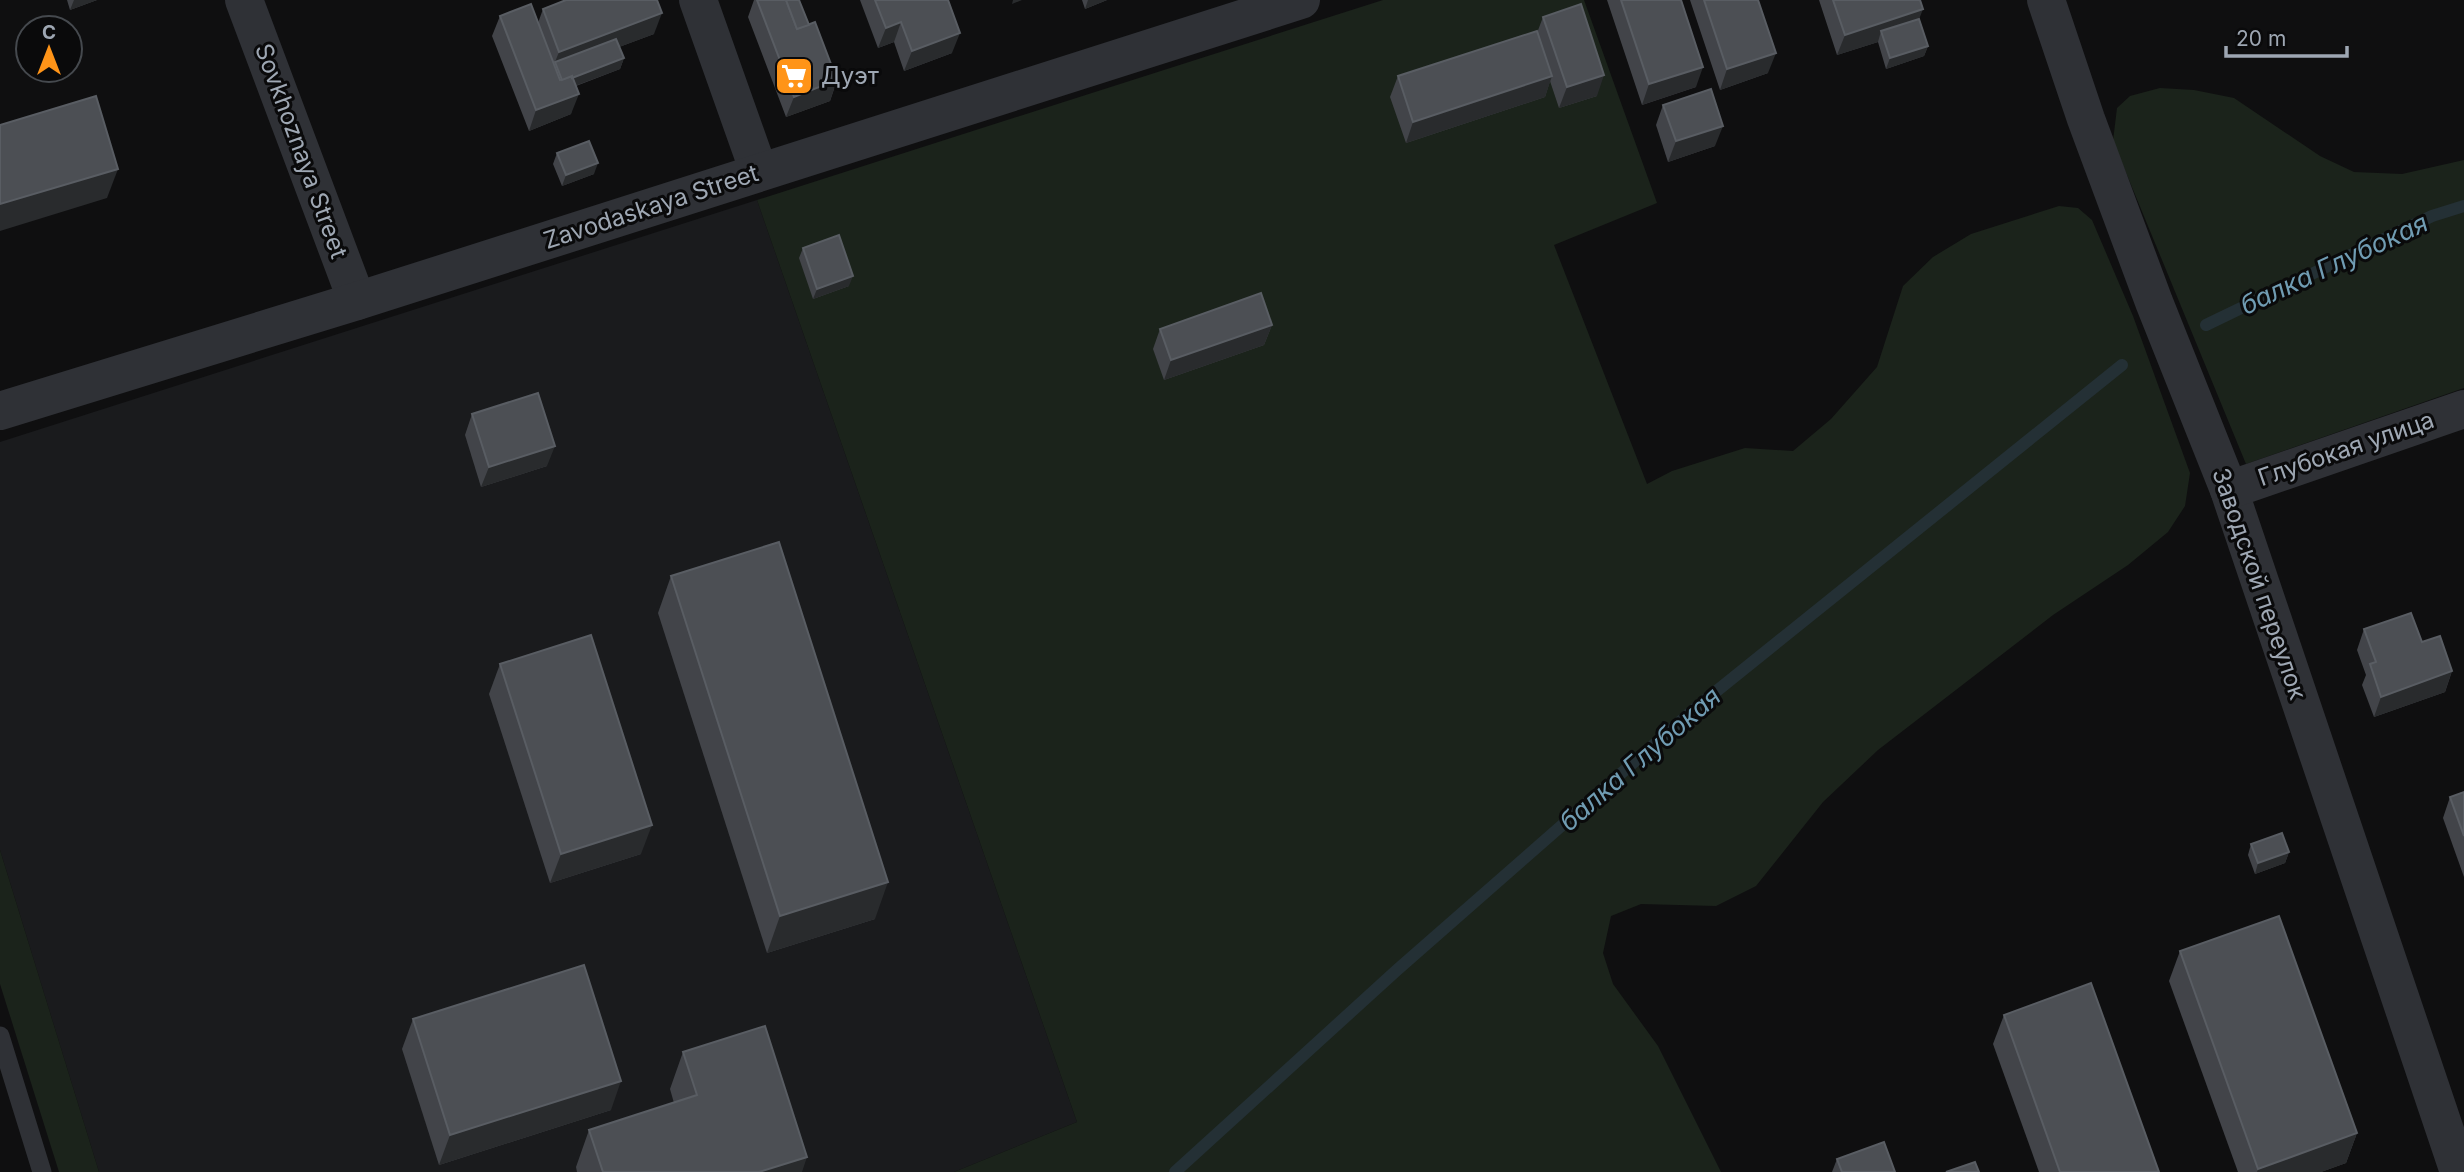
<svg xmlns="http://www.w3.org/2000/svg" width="2464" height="1172" viewBox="0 0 2464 1172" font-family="Inter,sans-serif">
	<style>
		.built { fill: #1a1b1d }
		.green { fill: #1b231b }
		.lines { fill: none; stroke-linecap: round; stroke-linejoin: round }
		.stream { stroke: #243035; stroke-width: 12 }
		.service { stroke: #2f3136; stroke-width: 19 }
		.minor { stroke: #2f3136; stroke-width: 38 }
		.wall { fill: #424449 }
		.shaded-wall { fill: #292b2d }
		.building { fill: #4c4f54; stroke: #595d63; stroke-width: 2 }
		.labels { text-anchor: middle; stroke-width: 6; stroke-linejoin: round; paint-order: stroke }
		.poi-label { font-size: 24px; fill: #9ea7b3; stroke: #0a0a0b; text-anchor: start }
		.street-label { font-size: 24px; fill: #9ea7b3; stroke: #0a0a0b }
		.water-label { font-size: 26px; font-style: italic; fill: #709cb3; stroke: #0a0a0b }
	</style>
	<rect width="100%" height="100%" fill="#0f0f10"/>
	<!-- built -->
	<polygon class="built" points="757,200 1077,1122 954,1172 99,1172 0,850 0,442"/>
	<!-- green -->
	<g class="green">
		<polygon points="1383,0 1584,0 1657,203 1554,245 1647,484 1672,471 1745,448 1793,451 1831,419 1877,367 1903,286 1933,257 1971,234 2059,206 2078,208 2092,220 2133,316 2190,473 2185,506 2168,532 2128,565 2053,615 1878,750 1823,802 1756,886 1716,906 1641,904 1611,916 1603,953 1613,984 1658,1046 1721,1172 954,1172 1077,1122 757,200"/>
		<polygon points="2160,88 2194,90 2234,98 2320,156 2354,172 2402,174 2464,160 2464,388 2246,464 2113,141 2117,108 2130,96"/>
		<polygon points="0,850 99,1172 59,1172 0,984"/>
	</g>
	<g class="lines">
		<!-- stream -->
		<g class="stream">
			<polyline points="2206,325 2432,216 2464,206"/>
			<polyline points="1175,1172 1397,970 1698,706 2122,365"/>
		</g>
		<!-- service -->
		<polyline class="service" points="0,1036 42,1172"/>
		<!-- minor -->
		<g class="minor">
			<polyline points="244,0 357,301"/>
			<polyline points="698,0 759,172"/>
			<polyline points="2046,0 2086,119 2154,302 2229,490 2459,1172"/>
			<polyline points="0,411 357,301 1301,0"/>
			<polyline points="2229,490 2464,409"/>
		</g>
	</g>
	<!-- wall -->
	<g class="wall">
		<polygon points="67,0 97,0 70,10"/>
		<polygon points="754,0 799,0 809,25 837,80 830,101 786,117 748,17"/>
		<polygon points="860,0 948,0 952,53 904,71 894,42 878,48"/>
		<polygon points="1082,0 1107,0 1085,9"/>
		<polygon points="1607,0 1681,0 1696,87 1642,105"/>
		<polygon points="1690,0 1758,0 1768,73 1720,90"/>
		<polygon points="1819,0 1920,0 1919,19 1928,46 1924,56 1886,69 1878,42 1837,55"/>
		<polygon points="543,9 654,34 619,47 624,58 620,69 576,86 571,114 529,131 492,36 500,16 538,23"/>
		<polygon points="1543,17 1597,96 1559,108 1550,81 1545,97 1406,143 1390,97 1398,76 1537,33"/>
		<polygon points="1663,105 1715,146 1668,162 1656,125"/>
		<polygon points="557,153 594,174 562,186 553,164"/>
		<polygon points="803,248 849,286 813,299 799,258"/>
		<polygon points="1272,325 1264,345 1164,380 1153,349 1160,329"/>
		<polygon points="472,414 547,466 481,487 465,435"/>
		<polygon points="671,576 875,919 767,953 658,613"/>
		<polygon points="2364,629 2422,642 2452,671 2445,692 2374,717 2362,685 2366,675 2357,650"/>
		<polygon points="500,664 641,854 550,883 489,694"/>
		<polygon points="2464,792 2464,877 2443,818 2450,797"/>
		<polygon points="2251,844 2289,852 2285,863 2255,874 2248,855"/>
		<polygon points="2180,951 2357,1133 2346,1163 2321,1172 2238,1172 2169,981"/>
		<polygon points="2004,1015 2159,1172 2039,1172 1993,1044"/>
		<polygon points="413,1019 611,1110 439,1165 402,1049"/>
		<polygon points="683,1052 802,1172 577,1172 576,1167 589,1130 674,1103 670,1089"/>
		<polygon points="1837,1159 1895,1172 1832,1172"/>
	</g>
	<!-- shaded-wall -->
	<g class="shaded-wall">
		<polygon points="74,0 97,0 70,10"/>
		<polygon points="1013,0 1022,0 1012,4"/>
		<polygon points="1088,0 1107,0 1085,9"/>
		<polygon points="1923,9 1915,30 1881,31 1878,42 1837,55 1845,35"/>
		<polygon points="662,13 654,34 558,70 555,62 559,52"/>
		<polygon points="901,22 894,42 878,48 886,28"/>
		<polygon points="960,33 952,53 904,71 912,51"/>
		<polygon points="1928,46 1924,56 1886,69 1890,58"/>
		<polygon points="1776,53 1768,73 1720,90 1727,69"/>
		<polygon points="624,58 620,69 559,92 563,82"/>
		<polygon points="1703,67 1696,87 1642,105 1649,84"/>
		<polygon points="1604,75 1597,96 1559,108 1567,87"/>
		<polygon points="1552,76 1545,97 1406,143 1413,122"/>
		<polygon points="837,80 830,101 786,117 794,97"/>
		<polygon points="579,94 571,114 529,131 536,110"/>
		<polygon points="1723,126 1715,146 1668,162 1676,141"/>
		<polygon points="598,163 594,174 562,186 566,175"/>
		<polygon points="118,169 107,198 0,231 0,204"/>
		<polygon points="853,276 849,286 813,299 817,289"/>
		<polygon points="1272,325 1264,345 1164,380 1171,360"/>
		<polygon points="555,446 547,466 481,487 489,467"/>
		<polygon points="2452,671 2445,692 2374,717 2381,697"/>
		<polygon points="652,825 641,854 550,883 561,854"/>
		<polygon points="2289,852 2285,863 2255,874 2258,863"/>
		<polygon points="888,882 875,919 767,953 780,916"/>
		<polygon points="621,1081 611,1110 439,1165 450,1135"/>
		<polygon points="2357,1133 2346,1163 2321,1172 2257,1172 2258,1169"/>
		<polygon points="807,1157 802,1172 759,1172"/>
	</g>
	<!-- building -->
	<g class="building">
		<polygon points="566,0 657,0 662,13 559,52 543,9"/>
		<polygon points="757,0 786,0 797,29 815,22 837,80 794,97"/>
		<polygon points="786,0 799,0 809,25 797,29"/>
		<polygon points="875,0 948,0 960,33 912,51 901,22 886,28"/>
		<polygon points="1621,0 1681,0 1703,67 1649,84"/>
		<polygon points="1704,0 1758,0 1776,53 1727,69"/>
		<polygon points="1833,0 1920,0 1923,9 1845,35"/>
		<polygon points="531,4 560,80 572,76 579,94 536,110 500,16"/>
		<polygon points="1581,4 1604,75 1567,87 1543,17"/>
		<polygon points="1919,19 1928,46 1890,58 1881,31"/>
		<polygon points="1537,31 1552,76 1413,122 1398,76"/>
		<polygon points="616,39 624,58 572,78 572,76 562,80 555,62"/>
		<polygon points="1711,89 1723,126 1676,141 1663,105"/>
		<polygon points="96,96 118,169 0,204 0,125"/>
		<polygon points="589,141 598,163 566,175 557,153"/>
		<polygon points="839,235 853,276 817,289 803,248"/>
		<polygon points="1261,293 1272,325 1171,360 1160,329"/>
		<polygon points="538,393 555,446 489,467 472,414"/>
		<polygon points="779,542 888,882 780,916 671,576"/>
		<polygon points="2411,613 2422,642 2440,636 2452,671 2381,697 2370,664 2376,662 2364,629"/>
		<polygon points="591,635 652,825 561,854 500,664"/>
		<polygon points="2464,792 2464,836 2450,797"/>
		<polygon points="2282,833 2289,852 2258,863 2251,844"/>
		<polygon points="2279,916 2357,1133 2258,1169 2180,951"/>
		<polygon points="584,965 621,1081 450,1135 413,1019"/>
		<polygon points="2091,983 2159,1172 2060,1172 2004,1015"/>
		<polygon points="765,1026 807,1157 759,1172 603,1172 589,1130 697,1095 683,1052"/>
		<polygon points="1884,1142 1895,1172 1842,1172 1837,1159"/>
		<polygon points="1975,1162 1979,1172 1946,1172"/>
	</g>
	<!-- icons -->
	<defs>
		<symbol id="supermarket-square" viewBox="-11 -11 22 22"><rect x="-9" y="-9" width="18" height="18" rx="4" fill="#ff9418" stroke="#0a0a0b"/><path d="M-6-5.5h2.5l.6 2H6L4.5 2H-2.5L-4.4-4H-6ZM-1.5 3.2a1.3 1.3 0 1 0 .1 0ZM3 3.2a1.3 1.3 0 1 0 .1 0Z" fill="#fff"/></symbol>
	</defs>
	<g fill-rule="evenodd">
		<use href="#supermarket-square" x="772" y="54" width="44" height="44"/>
	</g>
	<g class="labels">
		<!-- poi labels -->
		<g class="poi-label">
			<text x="821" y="84">Дуэт</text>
		</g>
		<!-- street labels -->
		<g class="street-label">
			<text transform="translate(301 151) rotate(70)" y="8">Sovkhoznaya Street</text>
			<text transform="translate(651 207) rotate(-18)" y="8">Zavodaskaya Street</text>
			<text transform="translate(2346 449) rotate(-19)" y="8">Глубокая улица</text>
			<text transform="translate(2259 584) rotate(71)" y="8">Заводской переулок</text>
		</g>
		<!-- water labels -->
		<g class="water-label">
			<text transform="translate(2334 264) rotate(-25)" y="9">балка Глубокая</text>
			<text transform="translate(1640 759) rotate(-41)" y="9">балка Глубокая</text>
		</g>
	</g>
	<!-- north arrow -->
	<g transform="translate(49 49)"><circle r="33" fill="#0a0a0b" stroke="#45494e" stroke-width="2"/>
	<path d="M0-5L12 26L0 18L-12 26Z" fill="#ff9418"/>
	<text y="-10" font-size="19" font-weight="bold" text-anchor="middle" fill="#9ea7b3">С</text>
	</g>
	<!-- scale -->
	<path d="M2226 46v10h121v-10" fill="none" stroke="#9ea7b3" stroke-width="3.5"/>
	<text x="2236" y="46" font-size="21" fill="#9ea7b3" stroke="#0a0a0b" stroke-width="5" paint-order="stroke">20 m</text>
</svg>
